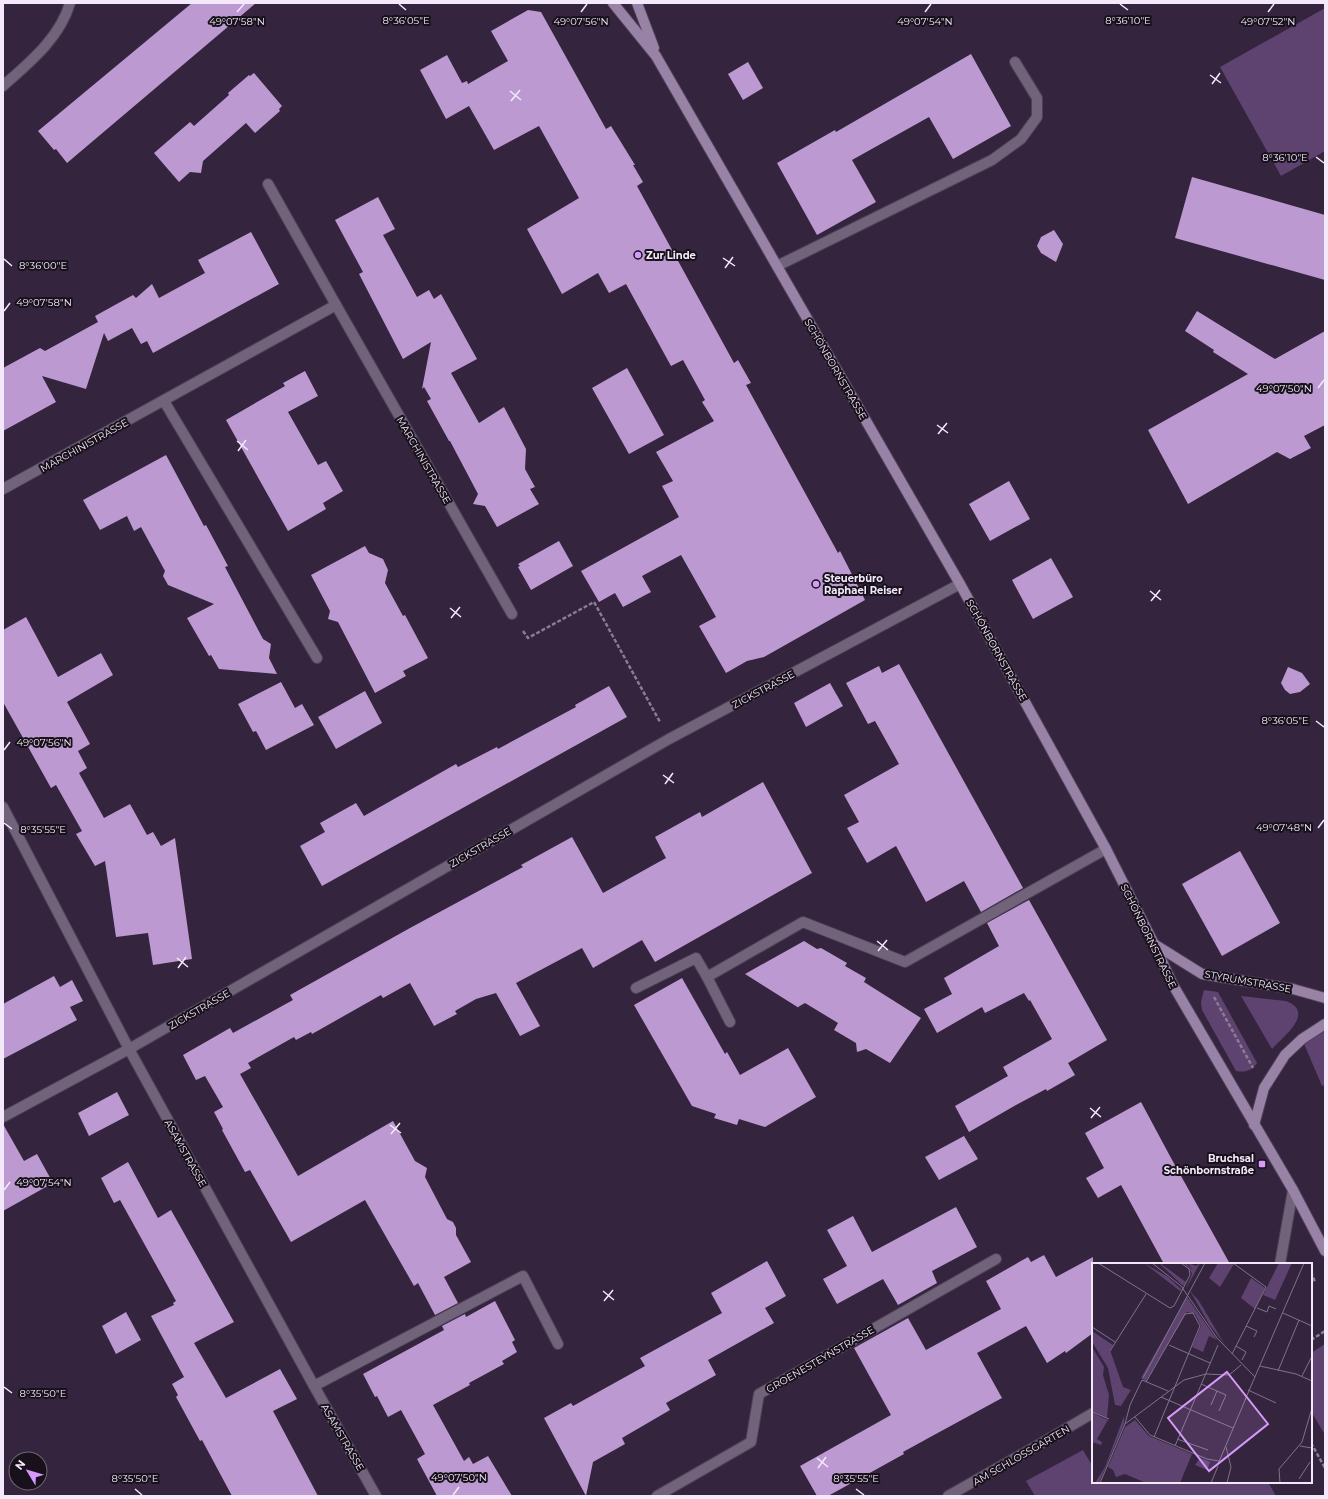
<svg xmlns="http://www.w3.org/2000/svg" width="1328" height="1499" viewBox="0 0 1328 1499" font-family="Montserrat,sans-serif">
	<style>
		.green { fill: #5e4270 }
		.building { fill: #bc9ad1 }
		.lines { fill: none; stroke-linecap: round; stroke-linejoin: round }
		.service-casing { stroke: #4f4058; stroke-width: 12 }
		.minor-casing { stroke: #4f4058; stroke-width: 12 }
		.tertiary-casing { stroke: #4f4058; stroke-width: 12 }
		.secondary-casing { stroke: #4f4058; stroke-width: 12 }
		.path { stroke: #8a7c92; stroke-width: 2.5; stroke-dasharray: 4 2; stroke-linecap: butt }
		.service { stroke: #71637a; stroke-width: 10 }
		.minor { stroke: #71637a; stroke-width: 10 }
		.tertiary { stroke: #71637a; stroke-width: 10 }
		.secondary { stroke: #9882a6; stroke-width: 10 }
		.ticks { fill: none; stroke: #f3e9fa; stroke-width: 1.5 }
		.poi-dot { fill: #d69bfa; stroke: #18111c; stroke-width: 1.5 }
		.labels { text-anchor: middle; stroke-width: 4; stroke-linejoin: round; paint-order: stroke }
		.poi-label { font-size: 10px; font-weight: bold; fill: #f3e9fa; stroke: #18111c; text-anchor: start }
		.street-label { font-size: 10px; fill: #f3e9fa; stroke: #18111c }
		.inset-road { fill: none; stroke: #807389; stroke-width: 1 }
		.view { fill: #d69bfa; fill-opacity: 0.15; stroke: #d69bfa; stroke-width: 2 }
		.inset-edge { fill: none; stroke: #f3e9fa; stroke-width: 2 }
		.ticks-label { font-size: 10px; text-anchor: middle; fill: #f3e9fa; stroke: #18111c; stroke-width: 4; stroke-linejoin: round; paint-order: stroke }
	</style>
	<rect width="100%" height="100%" fill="#34243e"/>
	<!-- green -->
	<g class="green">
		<polygon points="1325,8 1325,151 1281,176 1220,67"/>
		<path d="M1204 990 1218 992 1257 1063C1252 1070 1246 1073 1236 1071L1202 1010 1201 1002Z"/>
		<path d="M1241 996 1286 1001C1316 1012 1283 1037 1272 1049Z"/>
		<polygon points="1325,1024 1325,1085 1322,1086 1302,1039"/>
		<polygon points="1325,1344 1325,1435 1311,1411 1311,1353"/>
		<polygon points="1083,1450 1093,1467 1093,1482 1268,1482 1276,1496 1035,1496 1026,1481"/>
	</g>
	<!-- building -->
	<g class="building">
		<polygon points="192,3 256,3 67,163 56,149 54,150 38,131"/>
		<polygon points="528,10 541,12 606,129 611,126 635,165 633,165 643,182 637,186 734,363 738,360 751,383 746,385 838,553 840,551 865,600 764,657 747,661 726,673 699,626 716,617 681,555 642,576 651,592 623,607 615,593 599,602 581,571 679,517 662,486 673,481 656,452 714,421 702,402 705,400 683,360 671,366 626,284 609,293 598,273 562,294 527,229 579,198 539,126 494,150 469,106 446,119 420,70 447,55 462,83 467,81 468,84 508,61 491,31"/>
		<polygon points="971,54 1011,126 953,159 929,117 852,160 876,202 817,235 777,163 835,130 836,132"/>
		<polygon points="748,62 763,88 743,100 728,74"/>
		<polygon points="254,73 282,106 279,109 280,111 255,133 246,123 203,161 201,173 190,172 179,182 154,153 190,122 194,126 229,95 228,93 249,75 250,76"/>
		<polygon points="1192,177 1325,215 1325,280 1175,238"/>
		<polygon points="378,197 395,229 383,235 417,297 429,290 434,299 441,294 477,359 451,373 479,423 504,407 526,449 525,469 535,487 530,489 539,504 497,527 485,506 473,504 478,494 450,441 449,441 427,401 431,399 424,387 422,389 431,342 403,359 359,274 363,272 335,220"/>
		<polygon points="1054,230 1063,244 1056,262 1041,253 1037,246 1041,237"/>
		<polygon points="251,232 279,284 153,353 147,341 141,344 132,328 108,341 104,333 86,389 42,376 56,402 3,431 3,368 40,348 45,351 98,322 95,316 133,295 136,298 152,284 159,298 205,273 198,260"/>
		<polygon points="1197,311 1275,359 1325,331 1325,425 1304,436 1311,448 1290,459 1277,452 1188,504 1148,430 1248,374 1213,352 1214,350 1185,331"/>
		<polygon points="627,368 664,435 629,454 592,388"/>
		<polygon points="305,371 318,396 288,412 318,465 326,461 343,491 323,503 326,509 288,531 226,420 285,386 283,383"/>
		<polygon points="166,455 204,526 206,525 228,566 225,567 263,639 271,644 269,658 277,674 219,669 211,655 209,656 187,618 214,604 168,585 163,576 165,571 141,527 134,531 127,516 100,530 83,500"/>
		<polygon points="1009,481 1030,519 990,541 969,504"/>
		<polygon points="559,541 573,566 531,590 518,567 520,566 518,564"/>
		<polygon points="365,546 369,553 383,559 388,570 385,583 403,616 405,615 428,658 403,671 406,676 375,693 338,622 328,619 330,611 311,575"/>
		<polygon points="1051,558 1073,597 1033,619 1012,580"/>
		<polygon points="26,617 58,677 101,653 113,675 67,702 90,744 78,751 87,768 79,773 104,818 130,804 147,835 153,832 161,846 175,838 192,959 153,965 148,933 116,937 105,861 95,866 76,834 82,831 56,785 51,788 3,702 3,630"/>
		<polygon points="899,664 1023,888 981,912 964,881 926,902 896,846 867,863 847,828 859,822 844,795 899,764 875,721 868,724 846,683 879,666 882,673"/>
		<polygon points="1288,667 1302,673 1310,684 1300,692 1290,694 1285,690 1281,683"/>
		<polygon points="281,682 295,708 302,704 314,725 266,750 256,731 253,732 238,704"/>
		<polygon points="830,683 843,706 806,727 794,703"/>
		<polygon points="609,686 627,717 322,886 300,846 325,832 320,823 356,803 364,816 456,764 458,767 497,747 498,749 576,707 575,705"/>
		<polygon points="365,691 382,723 336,749 318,717"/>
		<polygon points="763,782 812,873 655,962 642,940 593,968 582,948 516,983 540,1026 520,1036 496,993 476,999 455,1011 457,1014 434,1026 410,983 383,998 381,995 312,1034 311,1032 296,1040 294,1037 248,1063 251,1068 240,1074 298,1176 393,1121 415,1161 427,1168 425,1177 447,1219 453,1222 456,1228 456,1235 471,1262 444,1277 458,1303 435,1315 418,1283 414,1286 365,1200 291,1242 250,1170 245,1172 222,1130 223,1129 214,1112 223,1107 205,1076 196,1080 183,1055 230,1028 233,1033 293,1000 290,995 410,928 523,867 521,865 572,837 603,893 666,858 655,837 700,812 702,817"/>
		<polygon points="1240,851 1280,923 1222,956 1182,884"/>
		<polygon points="1029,900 1107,1040 1068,1063 1075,1075 1047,1091 1046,1089 1016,1105 969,1132 955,1106 1008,1076 1003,1067 1052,1039 1030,1000 1029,1001 1024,993 985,1013 982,1007 937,1033 924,1009 952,994 944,978 999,946 987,923"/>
		<polygon points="804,941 817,949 821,948 847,963 845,966 866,978 864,982 921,1018 890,1063 866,1049 857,1052 856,1043 834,1030 838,1023 805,1003 798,1007 799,1008 745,974"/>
		<polygon points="54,976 60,987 72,980 83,1001 70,1007 77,1020 3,1059 3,1004"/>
		<polygon points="682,978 725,1054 727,1052 740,1075 788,1048 816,1097 765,1127 739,1119 737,1125 714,1118 716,1114 692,1106 634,1005"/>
		<polygon points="117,1092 129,1115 89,1136 78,1113"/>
		<polygon points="1141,1102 1171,1158 1230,1264 1164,1264 1121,1185 1098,1198 1086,1178 1104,1168 1085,1133"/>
		<polygon points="3,1124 24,1161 37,1154 53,1183 3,1211"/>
		<polygon points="964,1136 978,1159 939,1180 925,1157"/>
		<polygon points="128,1162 158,1218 171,1210 234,1322 194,1343 226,1398 280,1369 297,1399 273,1411 318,1496 232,1496 202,1440 200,1441 176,1397 178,1395 172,1384 184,1377 151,1316 174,1305 173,1303 176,1301 120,1200 114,1203 101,1178"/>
		<polygon points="956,1207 977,1247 932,1271 937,1283 898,1305 883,1279 837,1304 823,1279 847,1266 827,1230 853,1216 872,1252"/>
		<polygon points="1044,1255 1056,1277 1093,1257 1093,1333 1066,1353 1065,1351 1047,1363 1026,1326 977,1353 1002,1398 934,1435 903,1452 904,1454 828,1496 817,1496 800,1466 891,1415 854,1348 908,1318 926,1350 1001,1309 986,1281 1028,1257 1031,1262"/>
		<polygon points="767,1261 786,1296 765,1308 774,1323 708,1360 716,1375 666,1403 670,1410 622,1438 625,1444 593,1462 586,1496 544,1418 571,1403 573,1406 645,1366 640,1358 722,1313 711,1293"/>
		<polygon points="495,1301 515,1340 512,1342 517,1352 502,1361 504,1364 469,1383 470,1385 433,1405 464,1461 469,1457 473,1464 488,1456 512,1496 437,1496 417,1459 425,1454 401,1410 388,1417 377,1396 375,1397 363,1374 444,1330 442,1326 465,1314 466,1317"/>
		<polygon points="126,1312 141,1340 116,1354 102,1326"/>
	</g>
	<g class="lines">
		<defs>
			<g id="service">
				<polyline points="777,266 992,160 1021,139 1037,117 1037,98 1015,62"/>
				<polyline points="707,977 730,1022"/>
				<polyline points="636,988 696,958 707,977 803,922 905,962 1106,849"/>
				<polyline points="314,1386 523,1276 558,1344"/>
			</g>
			<g id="minor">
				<polyline points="268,184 336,305"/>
				<polyline points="164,401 317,658"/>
				<polyline points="3,489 336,305 512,614"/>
				<polyline points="3,807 129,1049 314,1386 376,1496"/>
				<polyline points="3,1117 129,1049 669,739 960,584"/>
				<polyline points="1280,1264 1293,1190"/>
				<polyline points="657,1496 751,1442 759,1394 996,1259"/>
				<polyline points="948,1496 1040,1444 1093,1413"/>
			</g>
			<path id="tertiary" d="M3 86C29 63 60 38 70 3"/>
			<g id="secondary">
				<polyline points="613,3 656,56 960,584 1106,849 1154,944 1173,985 1293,1190 1325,1251"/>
				<polyline points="637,3 654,48"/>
				<polyline points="1154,944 1202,974 1293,989 1325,998"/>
				<polyline points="1254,1125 1264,1088 1285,1055 1302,1039 1325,1024"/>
			</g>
		</defs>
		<!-- service casing -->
		<use href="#service" class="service-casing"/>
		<!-- minor casing -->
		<use href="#minor" class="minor-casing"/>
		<!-- tertiary casing -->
		<use href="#tertiary" class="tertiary-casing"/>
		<!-- secondary casing -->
		<use href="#secondary" class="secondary-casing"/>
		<!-- path -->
		<g class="path">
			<polyline points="523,631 528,638 594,602 660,722"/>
			<polyline points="1214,997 1253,1068"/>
			<polyline points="1311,1272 1315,1282"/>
			<polyline points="1311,1340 1325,1331"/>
			<polyline points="1311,1443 1325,1468"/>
			<polyline points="1325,1496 1325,1495"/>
		</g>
		<!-- service -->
		<use href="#service" class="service"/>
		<!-- minor -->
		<use href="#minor" class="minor"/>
		<!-- tertiary -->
		<use href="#tertiary" class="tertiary"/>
		<!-- secondary -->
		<use href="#secondary" class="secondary"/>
	</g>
	<!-- ticks -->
	<path class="ticks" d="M399 4 406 10M1120 4 1128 10M237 12 244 4M581 12 587 4M925 12 931 4M1268 12 1274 4M1210 75 1221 83M1212 84 1220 73M510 91 521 100M511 101 520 90M1316 157 1324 163M723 258 735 266M4 259 12 266M725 268 733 257M4 311 10 303M1318 388 1324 380M937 425 948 433M938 434 947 423M237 441 248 450M238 451 246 440M1150 591 1161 600M1151 601 1160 590M450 608 461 617M451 618 460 607M1316 721 1324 727M4 750 10 742M663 775 674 783M665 784 673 773M4 823 12 829M1318 828 1324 820M877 941 888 950M878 951 887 940M177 958 188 967M178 968 186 957M1090 1108 1101 1117M1091 1118 1100 1107M390 1125 401 1133M391 1134 400 1123M4 1190 10 1182M603 1291 614 1300M604 1301 613 1290M4 1387 12 1393M817 1458 828 1467M818 1468 826 1457M135 1489 142 1495M856 1489 864 1495M453 1495 459 1487"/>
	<!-- markers -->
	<g class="poi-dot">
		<circle cx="638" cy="255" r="4"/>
		<circle cx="816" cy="584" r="4"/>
		<rect x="1258" y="1160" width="8" height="8" rx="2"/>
	</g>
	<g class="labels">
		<!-- poi labels -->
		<g class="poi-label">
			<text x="646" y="259">Zur Linde</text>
			<text x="824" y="582">Steuerbüro<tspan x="824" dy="12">Raphael Reiser</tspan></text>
			<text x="1254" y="1162" text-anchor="end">Bruchsal<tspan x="1254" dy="12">Schönbornstraße</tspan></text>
		</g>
		<!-- street labels -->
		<g class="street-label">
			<text transform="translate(836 369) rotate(60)" y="4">SCHÖNBORNSTRASSE</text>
			<text transform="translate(84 445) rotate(-29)" y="4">MARCHINISTRASSE</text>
			<text transform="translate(424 460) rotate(60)" y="4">MARCHINISTRASSE</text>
			<text transform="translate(997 650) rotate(61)" y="4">SCHÖNBORNSTRASSE</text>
			<text transform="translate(763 689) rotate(-28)" y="4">ZICKSTRASSE</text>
			<text transform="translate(480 847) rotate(-30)" y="4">ZICKSTRASSE</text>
			<text transform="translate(1149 936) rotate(64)" y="4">SCHÖNBORNSTRASSE</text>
			<text transform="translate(1248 981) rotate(10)" y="4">STYRUMSTRASSE</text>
			<text transform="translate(199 1009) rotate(-30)" y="4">ZICKSTRASSE</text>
			<text transform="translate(186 1153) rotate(61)" y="4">ASAMSTRASSE</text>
			<text transform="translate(820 1359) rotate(-30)" y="4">GROENESTEYNSTRASSE</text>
			<text transform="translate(343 1437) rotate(60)" y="4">ASAMSTRASSE</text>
			<text transform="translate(1021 1455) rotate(-30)" y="4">AM SCHLOSSGARTEN</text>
		</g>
	</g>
	<!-- overview -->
	<g transform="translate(1092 1263)">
		<rect width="220" height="220" fill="#34243e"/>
		<path d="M52 0 76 14 90 27 88 28ZM68 0 94 19 91 23 69 2ZM91 0 95 1 101 8 96 0 104 3 108 0 94 26 100 11 97 5ZM126 0 142 1 128 24 117 15ZM187 0H200L183 37 171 32ZM159 15 173 25 163 46 149 35ZM98 28 107 38 133 82 117 61ZM95 34 125 77 117 73 111 89 100 84 109 63 103 51 95 49 54 118 49 115ZM0 68 21 82 18 87 31 124 39 127 29 143 23 142 16 105 0 79ZM0 84 12 104 11 112 17 132 15 155 0 149ZM0 150 16 157 5 176 10 179 9 182 0 179ZM32 153V161L7 220H3L13 204ZM43 157 57 173 100 191 88 220H54L33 211 24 214 21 207 16 204 33 164ZM108 195 118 199 115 207 103 202Z" fill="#5e4270"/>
		<path class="inset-road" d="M6 0 78 45 82 43 98 12 97 6 89 0M60 0 89 23 125 75 163 114M165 45 175 49 177 43 184 46M191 50 220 63M154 63 165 68 162 74M0 64 23 79M77 82 118 100M144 83 154 89 150 97M18 88 54 31M140 91 174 24 141 0M168 103 204 111 220 118M186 108 207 57M210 113 220 93M51 115 113 0M54 119 93 51 101 50 108 63 62 174M109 121 134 132 127 148M156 127 184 140M69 134 141 165M153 137 212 0M119 142 125 128M0 149 17 156M43 154 58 172 115 196 127 198M33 161 38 142 50 117 76 128M85 176 116 187M83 183 126 82M208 183 220 185M134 184 139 204 135 220M126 201 154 135M207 216 218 199M8 220 33 161 92 117 114 111 137 112 149 102M119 220 126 203M188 220 187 206 210 179 220 145"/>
		<path class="view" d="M135 109 176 161 117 208 76 155Z"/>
		<rect width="220" height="220" class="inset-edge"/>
	</g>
	<g class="ticks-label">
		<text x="406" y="24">8°36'05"E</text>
		<text x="1128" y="24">8°36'10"E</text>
		<text x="237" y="25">49°07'58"N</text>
		<text x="581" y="25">49°07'56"N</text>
		<text x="925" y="25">49°07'54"N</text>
		<text x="1268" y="25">49°07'52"N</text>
		<text x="1285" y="161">8°36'10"E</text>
		<text x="43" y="269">8°36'00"E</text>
		<text x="44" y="306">49°07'58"N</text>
		<text x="1284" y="392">49°07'50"N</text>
		<text x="1285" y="724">8°36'05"E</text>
		<text x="44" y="746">49°07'56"N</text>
		<text x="1284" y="831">49°07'48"N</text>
		<text x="43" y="833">8°35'55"E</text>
		<text x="44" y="1186">49°07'54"N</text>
		<text x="43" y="1397">8°35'50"E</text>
		<text x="459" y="1481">49°07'50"N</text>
		<text x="135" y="1482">8°35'50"E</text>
		<text x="856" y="1482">8°35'55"E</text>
	</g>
	<!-- border -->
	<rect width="1328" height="1499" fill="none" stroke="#f3e9fa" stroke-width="8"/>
	<!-- north arrow -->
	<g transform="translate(28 1471) rotate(308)"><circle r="19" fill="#18111c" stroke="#706775"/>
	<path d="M0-3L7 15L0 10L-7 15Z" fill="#d69bfa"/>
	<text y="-6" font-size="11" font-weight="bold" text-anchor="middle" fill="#f3e9fa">N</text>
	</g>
</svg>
